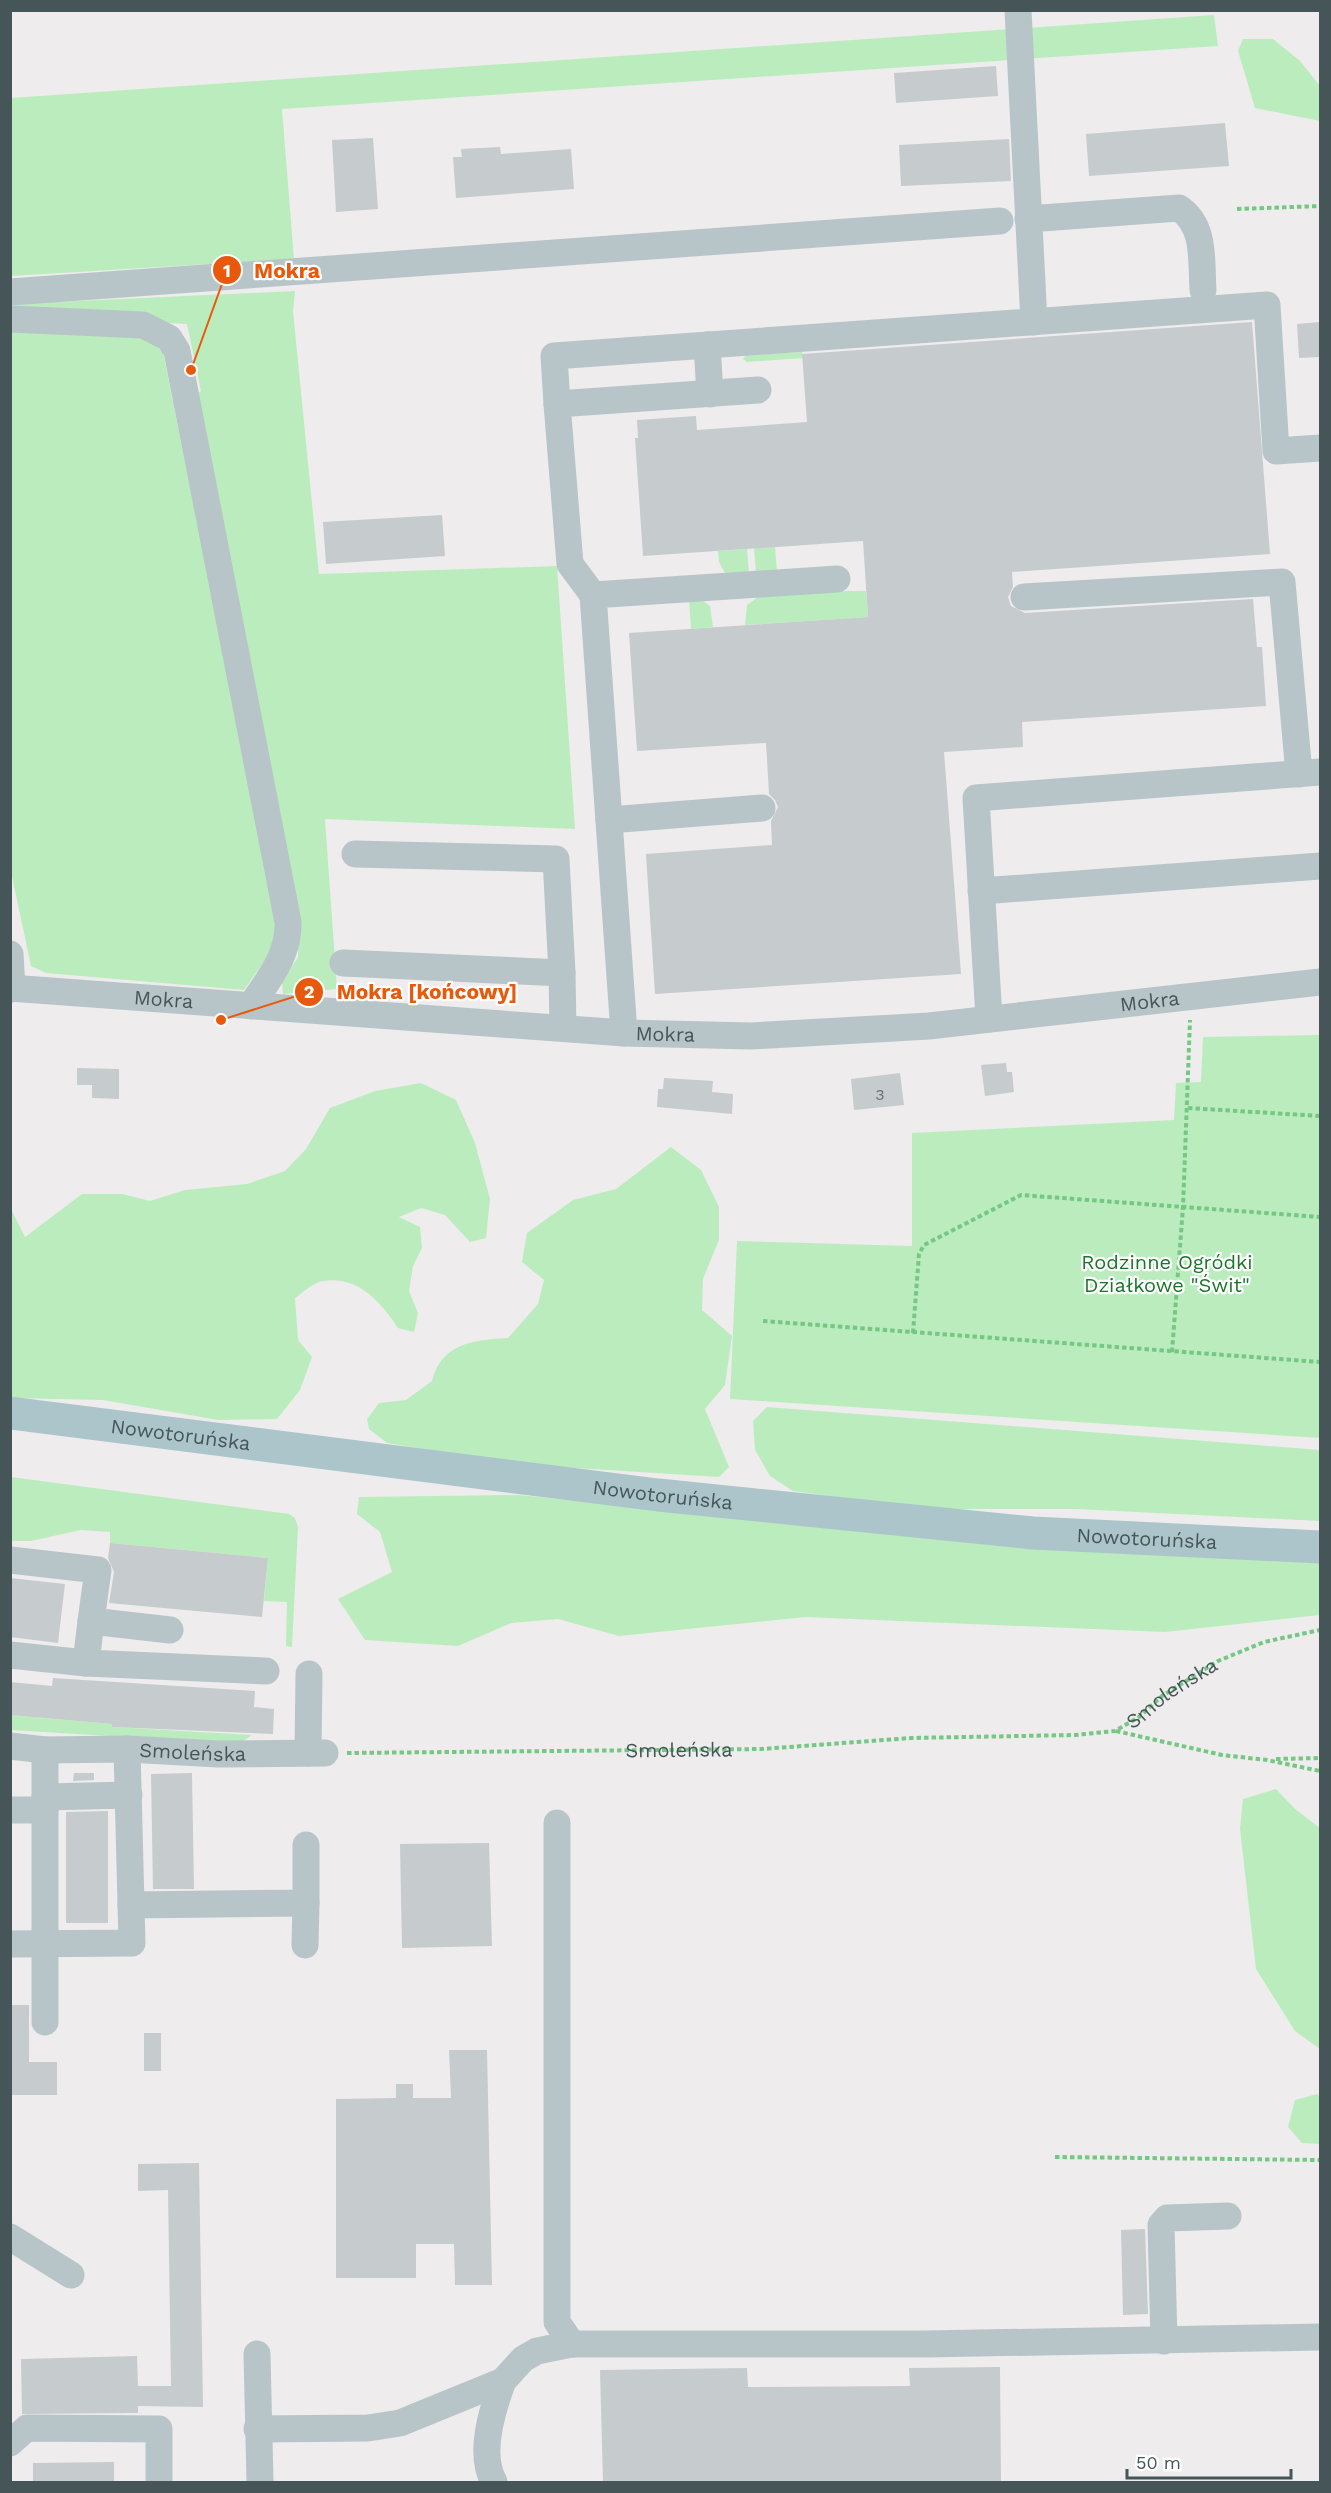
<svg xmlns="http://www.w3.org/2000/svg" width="1331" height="2493" viewBox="0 0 1331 2493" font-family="'Work Sans',sans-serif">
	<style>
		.green { fill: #bbecbe }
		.building { fill: #c6cbce }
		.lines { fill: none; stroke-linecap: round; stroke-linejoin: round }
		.path { stroke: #75c884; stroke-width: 4; stroke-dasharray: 4.5 3; stroke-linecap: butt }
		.minor { stroke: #b7c5c8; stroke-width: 27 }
		.major { stroke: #acc5ca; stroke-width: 33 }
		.labels { text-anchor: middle; stroke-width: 4.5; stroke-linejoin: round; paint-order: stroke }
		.number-label { font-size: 16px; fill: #657276 }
		.street-label { font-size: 20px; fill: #455558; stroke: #fff }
		.park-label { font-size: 20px; fill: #1a752b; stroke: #fff }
		.leader { fill: none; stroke: #e8590c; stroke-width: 2 }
		.callout-dot { fill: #e8590c; stroke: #fff; stroke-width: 2 }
		.mark-label { font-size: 18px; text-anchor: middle; font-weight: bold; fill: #fff }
		.callout-label { font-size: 21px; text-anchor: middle; font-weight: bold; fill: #e8590c; stroke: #fff; stroke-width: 4.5; stroke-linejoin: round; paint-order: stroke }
	</style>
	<rect width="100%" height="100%" fill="#efeced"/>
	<!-- green -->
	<g class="green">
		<polygon points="1214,15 1218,46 282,109 294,259 11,276 11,98"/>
		<polygon points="1243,39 1273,39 1300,61 1320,86 1320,121 1255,108 1238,51"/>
		<polygon points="295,291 293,311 319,574 557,566 575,829 325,819 337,989 283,994 282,983 298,957 298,928 195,395 201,391 187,324 11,314 11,304"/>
		<polygon points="10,327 134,332 161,342 278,927 274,947 244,990 46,973 31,966 10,867"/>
		<polygon points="802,352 803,358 747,362 743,359 746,355"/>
		<polygon points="775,547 777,572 756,573 754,548"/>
		<polygon points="747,549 749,574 726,575 719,562 718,551"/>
		<polygon points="846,591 866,591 868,617 745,625 747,605 758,597"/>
		<polygon points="689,600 702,600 710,606 713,627 691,629"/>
		<polygon points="1320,1035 1320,1438 730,1399 737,1241 912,1246 912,1133 1174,1120 1176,1083 1201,1082 1203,1037"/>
		<path d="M421 1083 456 1100 475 1143 490 1199 486 1238 470 1242 445 1215 421 1208 399 1217 420 1227 422 1248 413 1266 409 1291 418 1313 414 1332 398 1328C380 1301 358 1276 323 1281 314 1282 302 1293 295 1298L298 1340 312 1357 300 1390 277 1419 218 1420 103 1400 11 1398 10 1207 25 1237 82 1194H122L150 1201 185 1190 247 1184 285 1171 306 1149 330 1108 375 1091Z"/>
		<path d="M671 1147 701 1170 719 1207V1240L703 1279 702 1310 732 1336 725 1385 705 1409 729 1467 719 1477 513 1464 387 1443 369 1429 367 1419 379 1403 406 1400 432 1381C442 1343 473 1340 508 1338L538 1304 544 1280 522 1262 527 1233 573 1200 616 1189Z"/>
		<polygon points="767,1407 1320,1450 1320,1521 1076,1509 925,1509 793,1491 770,1476 755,1450 753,1421"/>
		<polygon points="11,1477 289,1514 295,1518 298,1527 292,1647 286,1646 287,1602 264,1601 268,1558 110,1543 110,1532 81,1530 31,1541 11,1541"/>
		<polygon points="519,1495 1021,1548 1320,1562 1320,1615 1165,1632 805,1617 619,1636 558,1619 511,1623 458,1646 365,1640 338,1599 392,1572 380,1532 357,1514 359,1497"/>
		<polygon points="10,1715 112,1724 113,1727 252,1735 239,1744 11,1730"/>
		<polygon points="1276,1789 1295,1809 1320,1828 1320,2049 1295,2031 1256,1969 1240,1829 1243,1799"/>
		<polygon points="1317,2094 1320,2096 1320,2144 1302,2143 1288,2127 1295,2100"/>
	</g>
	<!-- building -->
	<g class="building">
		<polygon points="996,66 998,96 896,103 894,73"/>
		<polygon points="1225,123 1229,166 1089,176 1086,134"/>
		<polygon points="373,138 378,209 336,212 332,140"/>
		<polygon points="1009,139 1011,181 901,186 899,145"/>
		<polygon points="500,147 501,154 571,149 574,189 456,198 453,157 462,157 461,149"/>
		<polygon points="1252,322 1270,554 1012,572 1013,587 1008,597 1011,606 1025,613 1253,599 1257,647 1262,647 1266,706 1022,722 1023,747 944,752 961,974 655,994 646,854 772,845 771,821 778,807 775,800 769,794 766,743 637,751 629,633 868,617 863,541 643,556 635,438 638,438 637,420 696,416 697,430 807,422 802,354"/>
		<polygon points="1320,322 1320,357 1299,358 1297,324"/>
		<polygon points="442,515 445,556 326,564 323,522"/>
		<polygon points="1006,1063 1007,1072 1012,1072 1014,1092 985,1096 981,1065"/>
		<polygon points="77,1068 119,1069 119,1099 92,1098 92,1085 77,1085"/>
		<polygon points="900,1073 904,1105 854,1110 851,1079"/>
		<polygon points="664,1078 713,1081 712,1092 733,1094 732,1114 657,1107 658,1089 663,1089"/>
		<polygon points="110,1543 268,1558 262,1617 109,1603 114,1572 108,1558"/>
		<polygon points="10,1578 65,1584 58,1643 10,1637"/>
		<polygon points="53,1678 255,1691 254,1707 274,1709 273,1734 112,1727 112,1724 10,1715 10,1682 52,1686"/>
		<polygon points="74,1773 94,1773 94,1780 73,1781"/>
		<polygon points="192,1773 194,1889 153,1889 151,1774"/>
		<polygon points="108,1811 108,1923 66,1923 66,1812"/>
		<polygon points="489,1843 492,1946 402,1948 400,1844"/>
		<polygon points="10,2005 29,2005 29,2062 57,2062 57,2095 10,2095"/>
		<rect x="144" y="2033" width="17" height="38"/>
		<polygon points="449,2050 487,2050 492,2285 455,2285 454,2244 416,2244 416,2278 336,2278 336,2099 396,2098 396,2084 413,2084 413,2098 451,2098"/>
		<polygon points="199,2163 203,2407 138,2406 138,2413 22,2414 21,2359 137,2356 138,2386 171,2386 168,2190 138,2191 138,2164"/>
		<polygon points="1145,2229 1148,2314 1123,2315 1121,2230"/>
		<polygon points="1000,2367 1001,2482 603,2482 600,2370 747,2368 748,2387 910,2386 909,2368"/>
		<polygon points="114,2462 114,2482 33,2482 33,2463"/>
	</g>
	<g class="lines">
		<!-- path -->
		<g class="path">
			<polyline points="1237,209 1320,206"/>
			<polyline points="1188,1108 1320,1116"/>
			<polyline points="763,1321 1320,1362"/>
			<polyline points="913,1333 919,1254 924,1245 1021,1195 1320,1217"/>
			<polyline points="1172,1352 1183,1207 1190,1020"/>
			<polyline points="1116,1731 1222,1755 1267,1760 1320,1771"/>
			<path id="s1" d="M347 1753 762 1749 911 1738 1075 1735 1115 1731 1139 1717 1162 1696 1218 1661 1264 1642 1320 1630"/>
			<polyline points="1276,1759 1320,1758"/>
			<polyline points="1055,2157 1320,2160"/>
		</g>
		<!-- minor -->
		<g class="minor">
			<polyline points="1018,10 1034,322"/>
			<path d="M1028 219 1179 208C1206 226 1201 261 1203 290"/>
			<polyline points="10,292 1000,221"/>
			<path d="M10 319 143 325 169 338 177 351 288 922C289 956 269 978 251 1006"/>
			<polyline points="707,345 710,394"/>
			<polyline points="557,404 554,356 1267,305 1276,451 1320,448"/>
			<polyline points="593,595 570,564 557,404 758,390"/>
			<polyline points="1024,597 1282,582 1299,774"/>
			<polyline points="609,820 762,808"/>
			<polyline points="355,854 556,859 562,973"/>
			<polyline points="981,891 1320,866"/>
			<polyline points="10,954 12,989"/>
			<polyline points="343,963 562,973 563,1028"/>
			<path id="s2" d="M10 988 624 1033 751 1036 929 1026 1320 982"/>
			<polyline points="989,1019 976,798 1320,772"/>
			<polyline points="624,1033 593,595 837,579"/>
			<polyline points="10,1560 98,1570 91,1621"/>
			<polyline points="10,1655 86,1663 266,1671"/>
			<polyline points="86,1663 91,1621 170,1630"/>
			<path id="s3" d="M10 1746 45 1750 127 1749 218 1754 325 1753"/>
			<polyline points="308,1753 309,1674"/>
			<polyline points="45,1797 129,1795"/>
			<polyline points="10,1810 45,1810 45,2022"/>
			<polyline points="45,1810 45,1750"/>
			<polyline points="557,1823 557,2322 572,2344 926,2344 1320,2337"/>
			<polyline points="131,1905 306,1903 306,1845"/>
			<polyline points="10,1944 132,1943 127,1749"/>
			<polyline points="305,1945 306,1903"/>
			<polyline points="10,2237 71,2275"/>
			<polyline points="1164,2341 1161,2225 1167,2218 1228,2216"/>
			<polyline points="257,2354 260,2482"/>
			<polyline points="257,2429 368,2428 400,2423 503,2381 523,2359 537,2351 572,2344"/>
			<polyline points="10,2443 27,2428 159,2429 159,2482"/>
			<path d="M494 2482C478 2454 492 2410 503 2381"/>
		</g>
		<!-- major -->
		<path class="major" id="s4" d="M10 1413 658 1495 1033 1533 1320 1547"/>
	</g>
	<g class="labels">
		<!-- number labels -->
		<g class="number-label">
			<text x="880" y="1100">3</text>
		</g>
		<!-- street labels -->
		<g class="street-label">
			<text dy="7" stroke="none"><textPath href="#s2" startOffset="154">Mokra</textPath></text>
			<text dy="7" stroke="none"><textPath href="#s2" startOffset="1143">Mokra</textPath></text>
			<text dy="7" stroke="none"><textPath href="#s2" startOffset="657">Mokra</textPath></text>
			<text dy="7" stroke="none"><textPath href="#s4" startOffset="172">Nowotoruńska</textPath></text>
			<text dy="7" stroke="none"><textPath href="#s4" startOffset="658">Nowotoruńska</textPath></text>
			<text dy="7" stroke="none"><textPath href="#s4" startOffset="1144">Nowotoruńska</textPath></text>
			<text dy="7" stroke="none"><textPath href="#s1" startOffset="837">Smoleńska</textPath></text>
			<text dy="7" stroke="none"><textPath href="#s1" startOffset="332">Smoleńska</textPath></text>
			<text dy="7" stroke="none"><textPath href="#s3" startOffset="183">Smoleńska</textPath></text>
		</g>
		<!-- park labels -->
		<g class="park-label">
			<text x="1167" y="1269">Rodzinne Ogródki<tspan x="1167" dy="23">Działkowe "Świt"</tspan></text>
		</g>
	</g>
	<!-- callouts -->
	<path class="leader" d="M191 370L227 270M221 1020L309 992"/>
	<g class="callout-dot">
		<circle cx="191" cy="370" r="6"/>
		<circle cx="221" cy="1020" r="6"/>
		<circle cx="227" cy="270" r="15"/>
		<circle cx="309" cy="992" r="15"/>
	</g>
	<g class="mark-label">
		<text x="227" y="277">1</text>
		<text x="309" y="998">2</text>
	</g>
	<g class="callout-label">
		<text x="287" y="278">Mokra</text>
		<text x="427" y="999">Mokra [końcowy]</text>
	</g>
	<!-- border -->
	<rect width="1331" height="2493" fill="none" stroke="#455558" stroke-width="24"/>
	<!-- scale -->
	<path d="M1127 2469v9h164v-9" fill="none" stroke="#455558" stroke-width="3"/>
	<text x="1136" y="2469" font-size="18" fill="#455558" stroke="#ffffff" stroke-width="4.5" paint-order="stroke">50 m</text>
</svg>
